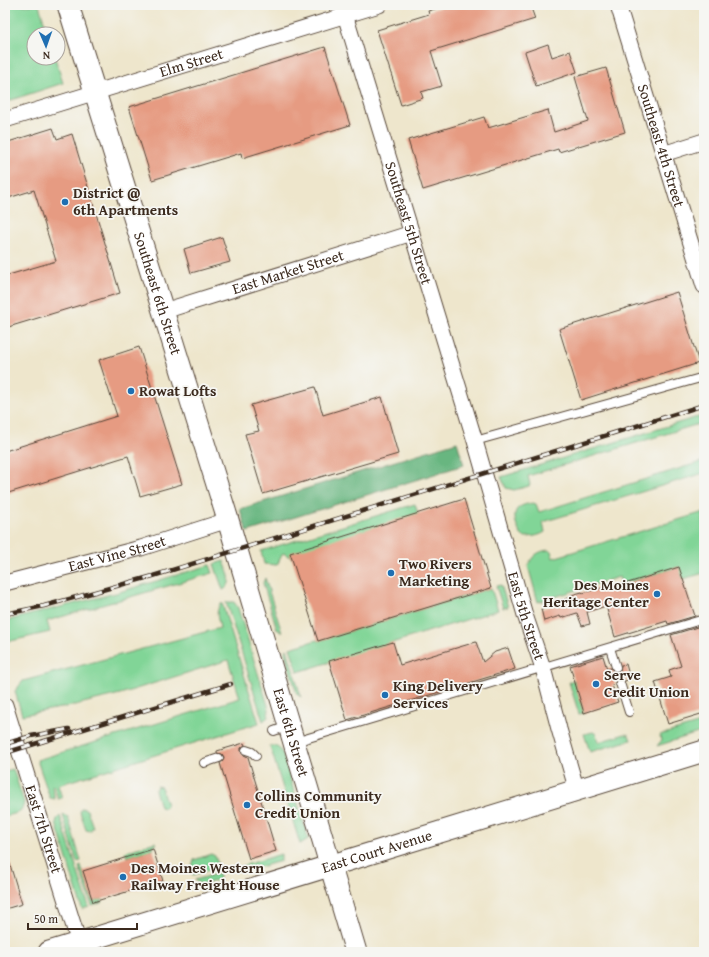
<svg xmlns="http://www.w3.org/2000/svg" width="709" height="957" viewBox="0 0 709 957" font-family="'Gentium Book Plus',serif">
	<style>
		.green { fill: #81d597; stroke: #5e805a }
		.forest { fill: #68b680; stroke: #52704f }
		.building { fill: #e69b82 }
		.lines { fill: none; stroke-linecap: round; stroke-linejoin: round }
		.lane-casing { stroke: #564638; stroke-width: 10 }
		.street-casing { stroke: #564638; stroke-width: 17 }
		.secondary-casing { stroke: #564638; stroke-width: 23 }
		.lane { stroke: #fff; stroke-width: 8 }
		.street { stroke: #fff; stroke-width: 15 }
		.secondary { stroke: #fff; stroke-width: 21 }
		.rail-casing { stroke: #3b2a1e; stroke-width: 4.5 }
		.rail { stroke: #f6f6f2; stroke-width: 3; stroke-dasharray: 9; stroke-linecap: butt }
		.poi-dot { fill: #1f6fb2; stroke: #f6f6f2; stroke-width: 1.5 }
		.labels { text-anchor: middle; stroke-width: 3.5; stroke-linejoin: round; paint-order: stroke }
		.street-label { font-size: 15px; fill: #3b2a1e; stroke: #f6f6f2 }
		.poi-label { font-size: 15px; font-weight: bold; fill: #3b2a1e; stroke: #f6f6f2; text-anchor: start }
	</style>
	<rect width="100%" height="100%" fill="#f6f6f2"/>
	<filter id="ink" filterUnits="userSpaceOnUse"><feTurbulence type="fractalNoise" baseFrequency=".025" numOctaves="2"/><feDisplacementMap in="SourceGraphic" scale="8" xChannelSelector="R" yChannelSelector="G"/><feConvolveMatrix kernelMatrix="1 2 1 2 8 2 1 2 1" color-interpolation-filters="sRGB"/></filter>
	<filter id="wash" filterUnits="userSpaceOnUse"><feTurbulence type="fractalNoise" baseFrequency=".012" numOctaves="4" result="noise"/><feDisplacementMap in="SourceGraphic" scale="16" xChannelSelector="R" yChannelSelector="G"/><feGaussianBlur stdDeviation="0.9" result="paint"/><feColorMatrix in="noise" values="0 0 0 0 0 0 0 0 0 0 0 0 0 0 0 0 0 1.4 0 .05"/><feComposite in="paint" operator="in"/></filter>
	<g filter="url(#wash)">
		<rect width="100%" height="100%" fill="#eee6cc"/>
		<!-- green -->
		<g class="green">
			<polygon points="5,5 39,5 48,34 34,34 34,58 55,58 63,83 5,102"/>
			<polygon points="704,415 704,429 702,423 528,476 530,485 529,486 514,490 506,488 501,477"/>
			<path d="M704 461V473L543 522 545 532C539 536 531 537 524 537 519 534 519 531 517 526 511 510 518 505 533 503L536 504 539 512Z"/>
			<polygon points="415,504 418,514 292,558 283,553 277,565 264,564 261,551"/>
			<path d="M704 512V573L683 579 679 567 622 584 619 577 538 602 528 566C532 556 538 551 549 550L551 551 553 558Z"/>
			<path d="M224 561C227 570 235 584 223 590L214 564Z"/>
			<polygon points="210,565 213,573 47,621 50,632 11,641 5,640 5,621 116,593"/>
			<polygon points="265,578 282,633 277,629 263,583"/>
			<polygon points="501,585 508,607 503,608 496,586"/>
			<polygon points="491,588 498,610 298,672 290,648 317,640 318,641"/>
			<polygon points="226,602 234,602 238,608 269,709 268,717 263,721"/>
			<path d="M222 603 259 723 58 785 62 798 58 799 54 786H52L55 799 50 798 37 760 240 698 228 660 120 694 71 706 22 715 15 691 23 681 220 628C218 618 214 611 222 603Z"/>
			<polygon points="287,649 301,697 297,694 285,653"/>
			<polygon points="574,680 584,713 579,714 569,682"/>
			<polygon points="704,722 704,731 657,746 661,741 660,735"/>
			<polygon points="593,732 596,734 598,742 625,734 629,735 631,740 590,752 584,734"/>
			<path d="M270 746C277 745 281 749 283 755L307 834 308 839 300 844Z"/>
			<path d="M13 769 24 802C23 813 15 814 5 816V771Z"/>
			<polygon points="157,786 161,787 167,805 164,808 160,807 155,790"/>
			<polygon points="82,808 87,810 93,827 90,831 86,830 80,812"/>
			<polygon points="63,815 68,817 81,861 77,862"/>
			<polygon points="60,816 89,907 82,909 56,823 57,819"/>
			<polygon points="155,842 156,845 153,846 153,849 127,857 125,852"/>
			<polygon points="211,854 215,856 219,867 193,875 191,868 194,860"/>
			<polygon points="281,854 281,861 242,872 236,868"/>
			<polygon points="81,866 93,902 102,899 103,902 92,906 79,867"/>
			<path d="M220 873 218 880C210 882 201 888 195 880Z"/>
		</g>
		<!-- forest -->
		<polygon class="forest" points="457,442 464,465 247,532 240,509"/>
		<g id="blocks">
			<!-- building -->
			<g class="building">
				<polygon points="448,5 530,5 535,19 431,51 442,86 421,92 423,98 401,105 377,30 429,14 428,11"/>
				<polygon points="548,44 552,57 570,51 577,72 536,86 525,52"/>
				<polygon points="325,47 350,125 242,158 241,153 152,180 129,107"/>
				<polygon points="606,68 625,132 559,152 558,149 423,190 408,140 484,117 488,128 548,110 554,132 588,121 575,77"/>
				<polygon points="53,128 57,139 72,134 120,293 5,328 5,276 56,261 34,190 5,199 5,143"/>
				<polygon points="222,237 230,262 191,273 184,249"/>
				<polygon points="677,292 699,363 581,400 559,329"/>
				<polygon points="139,347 182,484 140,496 128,456 5,494 5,451 117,416 99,360"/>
				<polygon points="315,387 323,415 382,397 398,454 263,494 245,434 259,431 251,405"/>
				<polygon points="464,499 491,588 318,641 290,553"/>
				<polygon points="679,567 695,616 668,624 667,621 615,637 606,606 587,612 590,624 582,626 577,613 561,618 560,616 544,621 541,609 557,604 556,602 572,597 571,595 582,592 583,593 600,588 601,590 614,585 615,587"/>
				<polygon points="704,625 704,713 668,724 655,682 671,677 669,670 681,666 671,635"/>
				<polygon points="393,642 400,665 476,642 483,662 495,652 508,648 515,669 347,720 329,661"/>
				<polygon points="603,656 607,669 611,668 614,672 620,671 621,665 626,664 630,679 625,681 622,678 618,678 615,681 615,684 612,685 618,702 584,713 570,666"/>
				<polygon points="244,743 245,745 241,748 241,751 242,754 248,757 276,851 249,859 220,763 223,761 224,757 222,754 217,753 217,751"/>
				<polygon points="153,849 163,881 93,902 83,871"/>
				<polygon points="5,858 8,858 22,904 5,909"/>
			</g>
		</g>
	</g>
	<g filter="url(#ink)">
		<use href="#blocks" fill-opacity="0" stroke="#564638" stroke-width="1"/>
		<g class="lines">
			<defs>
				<g id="lane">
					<polyline points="475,441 704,377"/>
					<polyline points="610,648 616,667"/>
					<polyline points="620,683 629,712"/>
					<polyline points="274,731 288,726"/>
					<polyline points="295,742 704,619"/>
					<polyline points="246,750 252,752 256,756"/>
					<polyline points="204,763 219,758"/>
				</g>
				<g id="street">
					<path id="s1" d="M342 5 475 441 525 615 543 668 559 729 577 791"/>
					<path id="s2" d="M618 5 704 286"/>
					<path id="s3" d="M5 120 379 5"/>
					<polyline points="663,154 704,141"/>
					<path id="s4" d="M164 311 412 233"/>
					<path id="s5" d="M5 583 141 548 228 520"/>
					<path id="s6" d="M5 705 79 943"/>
				</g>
				<g id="secondary">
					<path id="s7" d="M68 5 228 520 356 952"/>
					<path id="s8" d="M49 952 704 751"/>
				</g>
			</defs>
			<!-- lane casing -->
			<use href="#lane" class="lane-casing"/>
			<!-- street casing -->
			<use href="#street" class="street-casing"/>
			<!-- secondary casing -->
			<use href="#secondary" class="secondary-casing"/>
			<!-- lane -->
			<use href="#lane" class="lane"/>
			<!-- street -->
			<use href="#street" class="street"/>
			<!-- secondary -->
			<use href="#secondary" class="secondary"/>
			<defs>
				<g id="rail">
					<polyline points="5,614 44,606 153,576 704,405"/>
					<polyline points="5,744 31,736 69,729"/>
					<polyline points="5,753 231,684"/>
				</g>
			</defs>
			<!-- rail casing -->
			<use href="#rail" class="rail-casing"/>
			<!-- rail -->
			<use href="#rail" class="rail"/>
		</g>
	</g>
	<!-- markers -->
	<g class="poi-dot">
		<circle cx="65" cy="202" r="4"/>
		<circle cx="131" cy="391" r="4"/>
		<circle cx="391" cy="573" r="4"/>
		<circle cx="657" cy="594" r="4"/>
		<circle cx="596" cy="684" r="4"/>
		<circle cx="385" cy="695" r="4"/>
		<circle cx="247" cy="805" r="4"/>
		<circle cx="123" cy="877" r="4"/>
	</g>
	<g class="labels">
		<!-- street labels -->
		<g class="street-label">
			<text dy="5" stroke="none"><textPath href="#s3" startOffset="195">Elm Street</textPath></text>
			<text dy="5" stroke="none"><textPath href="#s2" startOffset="147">Southeast 4th Street</textPath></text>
			<text dy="5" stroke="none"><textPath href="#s1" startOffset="228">Southeast 5th Street</textPath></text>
			<text dy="5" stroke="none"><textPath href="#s4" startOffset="130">East Market Street</textPath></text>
			<text dy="5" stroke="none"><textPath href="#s7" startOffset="302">Southeast 6th Street</textPath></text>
			<text dy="5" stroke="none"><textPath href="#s5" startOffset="116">East Vine Street</textPath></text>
			<text dy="5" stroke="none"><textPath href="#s1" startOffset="638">East 5th Street</textPath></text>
			<text dy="5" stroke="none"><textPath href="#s7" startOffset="761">East 6th Street</textPath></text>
			<text dy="5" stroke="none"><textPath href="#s6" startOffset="130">East 7th Street</textPath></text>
			<text dy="5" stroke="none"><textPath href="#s8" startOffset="343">East Court Avenue</textPath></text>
		</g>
		<!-- poi labels -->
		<g class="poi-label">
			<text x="73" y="198">District @<tspan x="73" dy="17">6th Apartments</tspan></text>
			<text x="139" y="396">Rowat Lofts</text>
			<text x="399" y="569">Two Rivers<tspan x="399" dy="17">Marketing</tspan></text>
			<text x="649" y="590" text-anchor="end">Des Moines<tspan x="649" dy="17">Heritage Center</tspan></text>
			<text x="604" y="680">Serve<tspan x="604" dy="17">Credit Union</tspan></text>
			<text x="393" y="691">King Delivery<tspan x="393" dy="17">Services</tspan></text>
			<text x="255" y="801">Collins Community<tspan x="255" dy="17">Credit Union</tspan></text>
			<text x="131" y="873">Des Moines Western<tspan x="131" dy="17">Railway Freight House</tspan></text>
		</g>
	</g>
	<!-- margin -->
	<rect width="709" height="957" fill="none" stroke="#f6f6f2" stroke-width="20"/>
	<!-- north arrow -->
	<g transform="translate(46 46) rotate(178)"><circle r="19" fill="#f6f6f2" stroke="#aba49d"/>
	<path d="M0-3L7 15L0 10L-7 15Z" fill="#1f6fb2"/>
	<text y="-6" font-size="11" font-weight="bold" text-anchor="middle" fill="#3b2a1e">N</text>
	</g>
	<!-- scale -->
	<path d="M28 923v6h109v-6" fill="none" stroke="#3b2a1e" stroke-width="2"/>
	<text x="34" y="923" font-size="12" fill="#3b2a1e" stroke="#f6f6f2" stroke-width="3" paint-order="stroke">50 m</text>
</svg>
